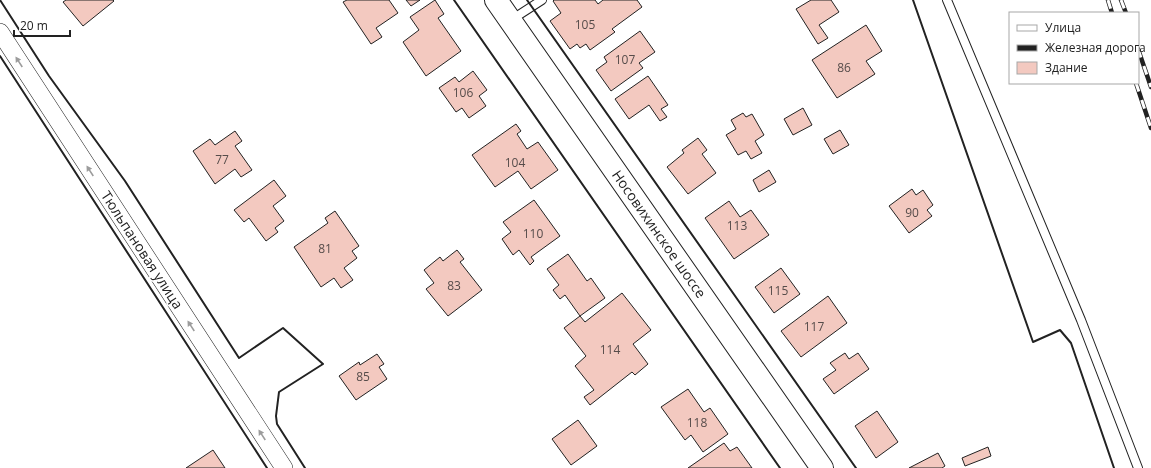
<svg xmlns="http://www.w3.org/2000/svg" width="1151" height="468" viewBox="0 0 1151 468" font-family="'Open Sans',sans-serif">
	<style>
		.building { fill: #f3c9c0; stroke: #222 }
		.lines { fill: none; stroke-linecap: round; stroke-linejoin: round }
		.lane-casing { stroke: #222; stroke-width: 10 }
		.street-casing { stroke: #222; stroke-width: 18 }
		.secondary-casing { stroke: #222; stroke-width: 24 }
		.lane { stroke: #fff; stroke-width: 8 }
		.street { stroke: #fff; stroke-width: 17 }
		.secondary { stroke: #fff; stroke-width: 22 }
		.rail-casing { stroke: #222; stroke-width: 4.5 }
		.rail { stroke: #fff; stroke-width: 3; stroke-dasharray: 9; stroke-linecap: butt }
		.wall { stroke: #222; stroke-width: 2 }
		.oneway { fill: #9c9c9c }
		.labels { text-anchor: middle; stroke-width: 3; stroke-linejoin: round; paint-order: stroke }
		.number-label { font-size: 12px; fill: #564c4a }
		.street-label { font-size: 14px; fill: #222; stroke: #fff }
	</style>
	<rect width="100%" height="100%" fill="#fff"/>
	<!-- building -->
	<g class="building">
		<polygon points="66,0 113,0 114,1 83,26 63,2"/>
		<polygon points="347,0 389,0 398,13 376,28 382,37 371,44 343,2"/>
		<polygon points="406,0 420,0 411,6"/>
		<polygon points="435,0 444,14 438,18 461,51 426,76 403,42 419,30 410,17"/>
		<polygon points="554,0 595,0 598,4 603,0 637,0 642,7 612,29 615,32 590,50 586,44 580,48 577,44 570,49 550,21 561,13 553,1"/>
		<polygon points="811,0 831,0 839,12 819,25 828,38 818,44 796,9"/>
		<polygon points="866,25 882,51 866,61 875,74 837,98 812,60"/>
		<polygon points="640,31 655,52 639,63 643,68 611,91 596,70 607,62 604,57"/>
		<polygon points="473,71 487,90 479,96 486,106 469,118 462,108 456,112 439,88 455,77 459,82"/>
		<polygon points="648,76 668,105 661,109 667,117 660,121 649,105 629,119 615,99"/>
		<polygon points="803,108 812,125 793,135 784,119"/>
		<polygon points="743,113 746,117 752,114 764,135 755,141 762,153 751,159 746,151 738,155 726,135 736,129 731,120"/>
		<polygon points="516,124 521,131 517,134 527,149 538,142 558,170 531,189 518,171 495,187 472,155"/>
		<polygon points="840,130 849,145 833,154 824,139"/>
		<polygon points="235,131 242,141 235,146 252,170 241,177 235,169 215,184 193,151 210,139 215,145"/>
		<polygon points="698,138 707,150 702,154 716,173 688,194 667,167 684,153 682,150"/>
		<polygon points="769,170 776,182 759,192 753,180"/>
		<polygon points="274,180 286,196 273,206 284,221 275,228 278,232 266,241 249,218 244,222 234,210"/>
		<polygon points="912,189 916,195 923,190 933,205 927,210 932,216 909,233 889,206"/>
		<polygon points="534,200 560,236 531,257 534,261 530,265 519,250 513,255 502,239 511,232 503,222"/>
		<polygon points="729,201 740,217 751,210 769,235 734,259 705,218"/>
		<polygon points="335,211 359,246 352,251 357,258 344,268 353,280 341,288 334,278 321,287 294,247 328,223 325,218"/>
		<polygon points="457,250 464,259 460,262 482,290 448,316 426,289 434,283 424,270 440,257 443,261"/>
		<polygon points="568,254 587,281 591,278 605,298 580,316 565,295 560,299 553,290 559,285 547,269"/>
		<polygon points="781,268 800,294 774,313 755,287"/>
		<polygon points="622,293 651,330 633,344 648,364 635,375 632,372 590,405 584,397 594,390 575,366 586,356 564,328 580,316 585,322"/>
		<polygon points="828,296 847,323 801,357 781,331"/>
		<polygon points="845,353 849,359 858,353 869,369 834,394 823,379 836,370 830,363"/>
		<polygon points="377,354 384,364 379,367 387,379 356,400 339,376 359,362 360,365"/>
		<polygon points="688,389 704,412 710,408 728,434 703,452 691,435 685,440 661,407"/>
		<polygon points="877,411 898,442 876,458 855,426"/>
		<polygon points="578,420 597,446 571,465 552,439"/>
		<polygon points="724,443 730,451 737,447 752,468 688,468"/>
		<polygon points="988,447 991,456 965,466 962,458"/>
		<polygon points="213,450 225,468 186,468"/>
		<polygon points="938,453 945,466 942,468 909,468"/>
	</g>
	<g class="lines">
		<defs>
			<g id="lane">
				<polyline points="947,0 1081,320 1138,468"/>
				<polyline points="511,20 542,0"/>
			</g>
			<polyline id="street" points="0,32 284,468"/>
			<polyline id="secondary" points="496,0 822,468"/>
		</defs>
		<!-- lane casing -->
		<use href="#lane" class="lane-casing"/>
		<!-- street casing -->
		<use href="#street" class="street-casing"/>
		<!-- secondary casing -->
		<use href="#secondary" class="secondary-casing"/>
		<!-- lane -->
		<use href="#lane" class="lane"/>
		<!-- street -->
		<use href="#street" class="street"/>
		<!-- secondary -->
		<use href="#secondary" class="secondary"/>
		<defs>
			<g id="rail">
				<polyline points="1108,0 1112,13"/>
				<polyline points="1121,0 1126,13"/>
				<polyline points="1138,49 1151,87"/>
				<polyline points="1136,83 1151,128"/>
			</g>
		</defs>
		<!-- rail casing -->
		<use href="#rail" class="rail-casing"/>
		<!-- rail -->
		<use href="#rail" class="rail"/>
		<!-- wall -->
		<g class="wall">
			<polyline points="0,0 49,76 125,181 239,358 283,328 323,364 279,392 276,416 277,424 305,468"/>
			<polyline points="454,0 780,468"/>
			<polyline points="527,0 856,468"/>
			<polyline points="913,0 1033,342 1060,330 1071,343 1114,468"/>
			<polyline points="0,56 267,468"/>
		</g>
	</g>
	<!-- one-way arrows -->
	<defs><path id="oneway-solid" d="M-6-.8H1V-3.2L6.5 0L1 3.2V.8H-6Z"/></defs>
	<g class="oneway">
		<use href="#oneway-solid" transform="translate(19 62) rotate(-123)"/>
		<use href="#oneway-solid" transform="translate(90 171) rotate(-123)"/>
		<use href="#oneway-solid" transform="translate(191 326) rotate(-123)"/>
		<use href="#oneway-solid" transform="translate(262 435) rotate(-123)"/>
	</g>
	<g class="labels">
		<!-- number labels -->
		<g class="number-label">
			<text x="585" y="29">105</text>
			<text x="625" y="64">107</text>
			<text x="844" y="72">86</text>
			<text x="463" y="97">106</text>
			<text x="222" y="164">77</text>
			<text x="515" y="167">104</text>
			<text x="912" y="217">90</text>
			<text x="737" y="230">113</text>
			<text x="533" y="238">110</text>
			<text x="325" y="253">81</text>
			<text x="454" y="290">83</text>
			<text x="778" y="295">115</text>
			<text x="814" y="331">117</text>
			<text x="610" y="354">114</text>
			<text x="363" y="381">85</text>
			<text x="697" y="427">118</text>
		</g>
		<!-- street labels -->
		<g class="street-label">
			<text transform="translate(659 234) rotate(55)" y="5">Носовихинское шоссе</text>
			<text transform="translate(142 250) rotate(57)" y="5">Тюльпановая улица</text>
		</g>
	</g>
	<!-- legend -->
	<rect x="1009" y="12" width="130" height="72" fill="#ffffff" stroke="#a7a7a7"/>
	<rect x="1017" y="25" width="20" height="6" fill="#ffffff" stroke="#a7a7a7"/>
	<text x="1045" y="32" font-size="12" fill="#222222">Улица</text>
	<rect x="1017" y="45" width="20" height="6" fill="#222222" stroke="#a7a7a7"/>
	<text x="1045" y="52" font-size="12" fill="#222222">Железная дорога</text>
	<rect x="1017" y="62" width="20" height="12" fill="#f3c9c0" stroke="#a7a7a7"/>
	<text x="1045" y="72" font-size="12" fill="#222222">Здание</text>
	<!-- scale -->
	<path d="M14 30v6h56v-6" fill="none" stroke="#222222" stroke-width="2"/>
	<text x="20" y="30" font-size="12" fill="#222222" stroke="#ffffff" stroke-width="3" paint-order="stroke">20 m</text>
</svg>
